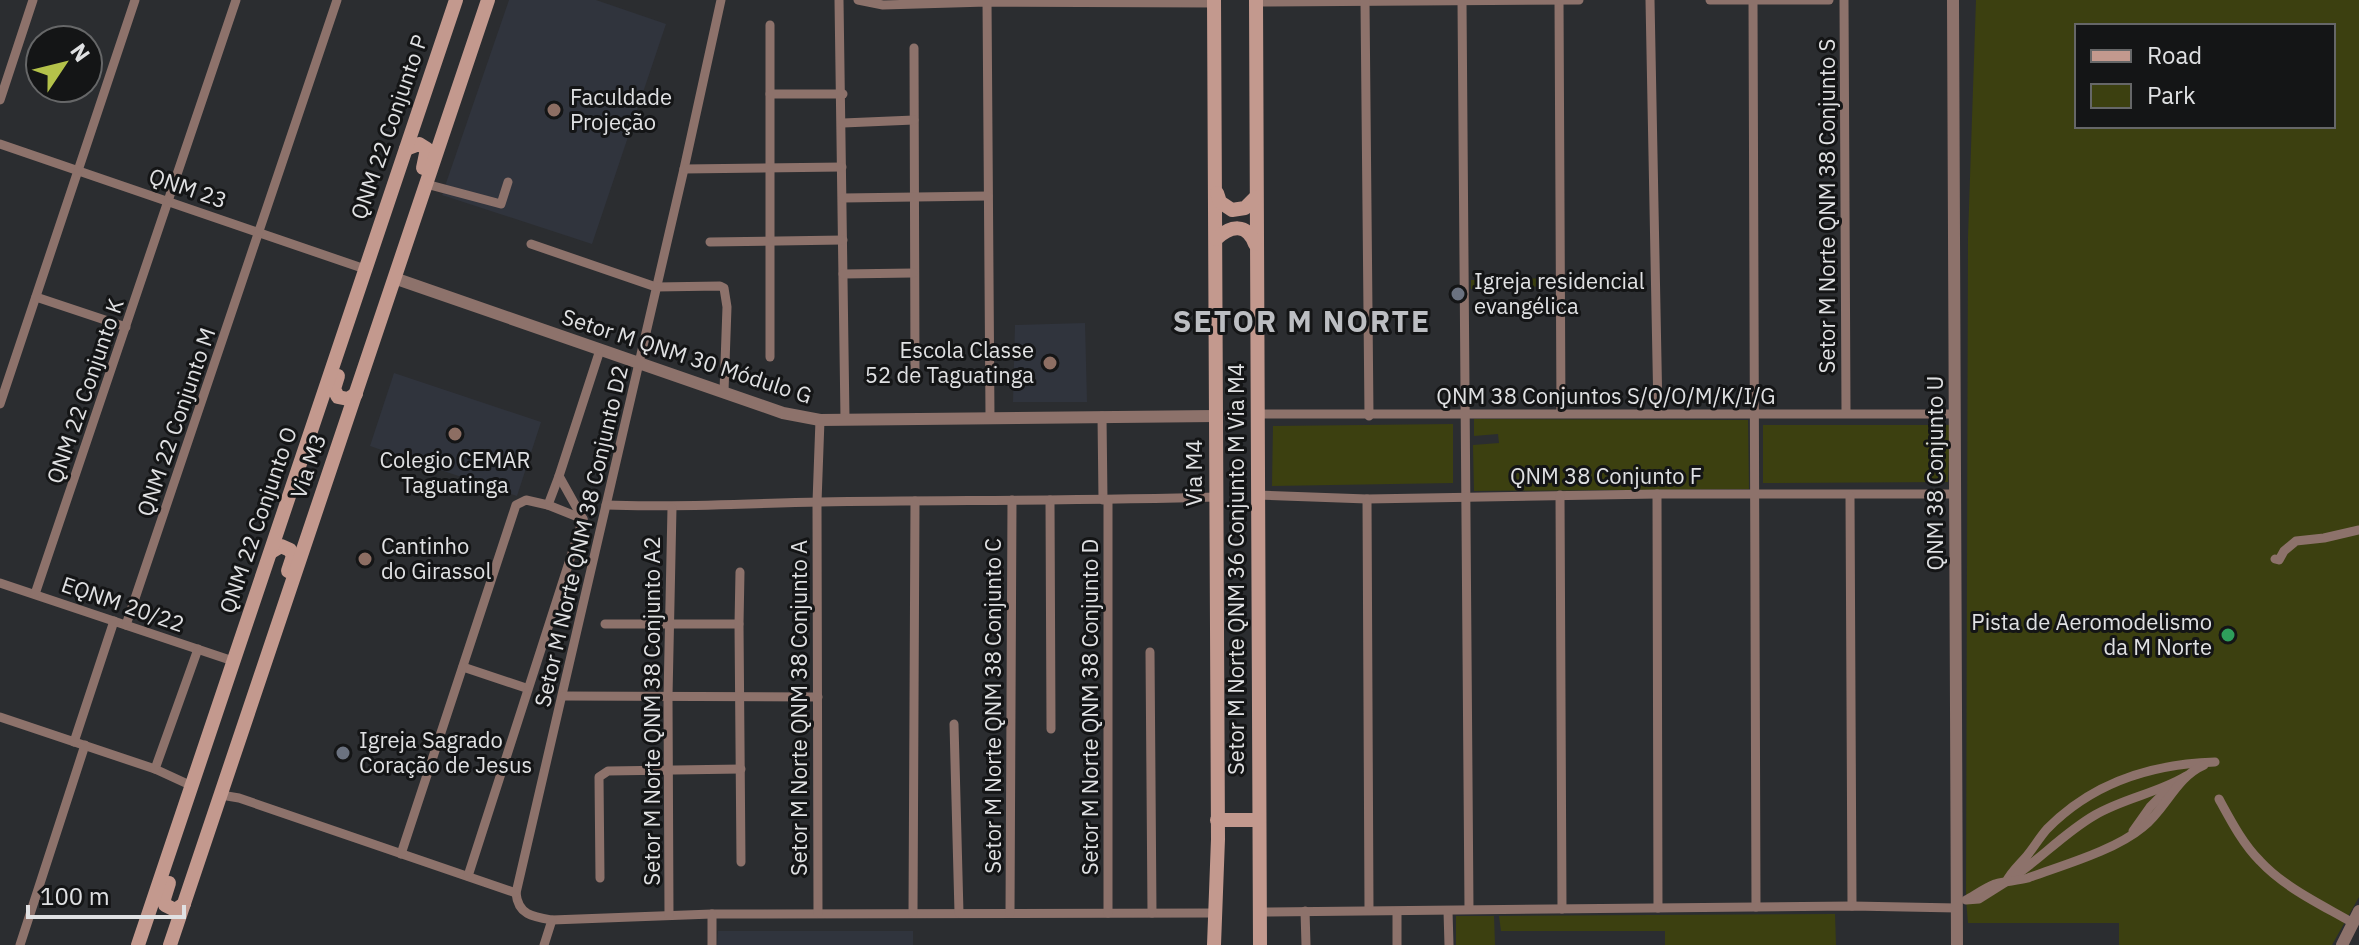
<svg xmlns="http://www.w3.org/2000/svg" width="2359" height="945" viewBox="0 0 2359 945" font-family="'IBM Plex Sans',sans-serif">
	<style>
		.built { fill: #30343d }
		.green { fill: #3c4010; fill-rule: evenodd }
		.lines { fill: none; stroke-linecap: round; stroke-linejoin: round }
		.minor { stroke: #8d726b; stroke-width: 9 }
		.tertiary { stroke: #8d726b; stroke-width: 12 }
		.secondary { stroke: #c3998e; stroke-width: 14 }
		.education-dot { fill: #8d6e63; stroke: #141516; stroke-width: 3 }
		.worship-dot { fill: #6b7280; stroke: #141516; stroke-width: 3 }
		.leisure-dot { fill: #2e9e5b; stroke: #141516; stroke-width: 3 }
		.labels { text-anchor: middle; stroke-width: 6; stroke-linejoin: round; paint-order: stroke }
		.poi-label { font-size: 22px; fill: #e0e1e3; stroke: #141516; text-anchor: start }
		.street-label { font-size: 22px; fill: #e0e1e3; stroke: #141516 }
		.district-label { font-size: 30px; font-weight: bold; letter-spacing: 2px; fill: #bcbec2; stroke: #141516 }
	</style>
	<rect width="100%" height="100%" fill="#2b2d30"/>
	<!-- built -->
	<g class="built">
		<polygon points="509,0 596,0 666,24 592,244 442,195"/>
		<polygon points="1085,323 1087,402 1013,402 1015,325"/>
		<polygon points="394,373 541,422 517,496 370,446"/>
		<polygon points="718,931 913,931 913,945 717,945"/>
	</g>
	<!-- green -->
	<g class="green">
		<path d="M1976 0H2359V897L2332 945H2119V923H1968L1966 900 1968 237ZM2077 26H2333V126H2077Z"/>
		<polygon points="1551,278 1551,286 1471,289 1471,280"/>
		<polygon points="1474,419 1748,420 1749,489 1474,491 1473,445 1499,443 1498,434 1474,436"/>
		<polygon points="1453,424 1453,483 1272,486 1273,426"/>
		<polygon points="1763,425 1950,425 1948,482 1763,483"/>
		<polygon points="1835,914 1836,945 1665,945 1665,931 1501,931 1499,916"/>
		<polygon points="1456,916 1494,916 1495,945 1456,945"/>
	</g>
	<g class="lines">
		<!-- minor -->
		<g class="minor">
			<path d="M721 0 684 169 516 893C518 915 533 917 552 920L712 914 1214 913"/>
			<polyline points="839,0 845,419"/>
			<polyline points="858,0 883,5 987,2 1214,3"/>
			<polyline points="987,0 990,416"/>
			<polyline points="1559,0 1561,413"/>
			<polyline points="1650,0 1658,413"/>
			<polyline points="1710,0 1829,0"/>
			<polyline points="1753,0 1756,907"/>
			<polyline points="1844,0 1846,412"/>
			<polyline points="1462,1 1469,909"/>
			<polyline points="1256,2 1579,0"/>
			<polyline points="1365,2 1369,416"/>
			<polyline points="770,25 770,357"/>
			<polyline points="914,48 915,371"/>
			<polyline points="770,94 843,94"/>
			<polyline points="0,100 33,0"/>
			<polyline points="843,123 914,120"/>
			<polyline points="0,144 365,269"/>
			<polyline points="684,169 842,167"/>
			<polyline points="426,184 501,204 508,182"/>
			<polyline points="843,198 988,196"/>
			<polyline points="710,242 843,240"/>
			<polyline points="531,244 656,287 720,286 724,288 727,307 724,391"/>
			<polyline points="843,274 913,273"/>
			<polyline points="36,297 126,327"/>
			<polyline points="0,404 135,0"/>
			<polyline points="1258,414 1954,414"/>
			<polyline points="1102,416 1103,500"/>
			<polyline points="1657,494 1658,908"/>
			<polyline points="1257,495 1367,499 1657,494 1954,494"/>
			<polyline points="1560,495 1562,909"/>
			<polyline points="1850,496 1852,906"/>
			<polyline points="1367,499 1369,910"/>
			<polyline points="1050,500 1051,729"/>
			<polyline points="548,505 583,519"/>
			<path d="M606 505C678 508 748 503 820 502 952 500 1084 501 1216 497"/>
			<polyline points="2275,559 2279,560 2284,551 2296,541 2324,538 2359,530"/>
			<polyline points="0,583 233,661"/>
			<polyline points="35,594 236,0"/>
			<polyline points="605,624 739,624 740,572"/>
			<polyline points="739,624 741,862"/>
			<polyline points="126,625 337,0"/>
			<polyline points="1150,652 1152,913"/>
			<polyline points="463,667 526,688"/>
			<polyline points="563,696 818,697"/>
			<polyline points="0,717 155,769 192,786"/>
			<polyline points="954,724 959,913"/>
			<polyline points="74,742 114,621"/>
			<polyline points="155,769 198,649"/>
			<path d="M2186 776C2158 793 2124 798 2095 815 2062 834 2037 863 2006 882 2011 872 2017 867 2025 858 2033 849 2039 838 2047 829 2093 782 2151 764 2215 762"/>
			<polyline points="221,795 239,798 516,893"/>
			<path d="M2219 799C2231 821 2243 844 2260 861 2285 888 2322 905 2353 923"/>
			<polyline points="2133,831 2150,807 2169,788"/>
			<polyline points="401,854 516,505 526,500 548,505 559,476"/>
			<polyline points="468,876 583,519 559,476 600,350"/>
			<polyline points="600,878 599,777 608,771 741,769"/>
			<path d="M2006 882 1979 899 1966 900C1975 895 1985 888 1995 884 2006 881 2017 881 2028 878 2063 865 2114 851 2143 827 2166 809 2176 777 2204 765"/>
			<polyline points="1305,911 1306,945"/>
			<polyline points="1448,911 1449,945"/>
			<polyline points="1260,912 1852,906 1957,908"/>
			<polyline points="1397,912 1397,945"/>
			<polyline points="818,913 817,502 820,420"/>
			<polyline points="913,913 915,501"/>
			<polyline points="1010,913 1012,500"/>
			<polyline points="1108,913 1108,500"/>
			<polyline points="669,915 668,696 672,508"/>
			<polyline points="20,945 85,745"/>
			<polyline points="544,945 552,920"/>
			<polyline points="712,945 712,914"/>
		</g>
		<!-- tertiary -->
		<g class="tertiary">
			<polyline points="1953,0 1957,945"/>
			<polyline points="394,278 783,413 820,420 1216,416"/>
			<polyline points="2342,945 2359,911"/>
		</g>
		<!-- secondary -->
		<g class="secondary">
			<polyline points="1214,0 1218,839 1214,945"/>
			<polyline points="1256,0 1260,945"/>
			<polyline points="406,149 419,144 427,149 423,168"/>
			<polyline points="1217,193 1220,202 1232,210 1245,208 1256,197"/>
			<path d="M1216 239C1231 225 1247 223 1255 244"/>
			<polyline points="338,376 334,389 338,397 348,399 356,394"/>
			<polyline points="271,552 281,546 290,550 293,556 288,571"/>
			<polyline points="1217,820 1259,820"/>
			<polyline points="169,883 164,899 165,905 175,910 184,904"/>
			<polyline points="138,945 456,0"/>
			<polyline points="170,945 488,0"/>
		</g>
	</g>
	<!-- markers -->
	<g class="education-dot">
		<circle cx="554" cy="110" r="8"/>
		<circle cx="1050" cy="363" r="8"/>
		<circle cx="455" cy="434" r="8"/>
		<circle cx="365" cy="559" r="8"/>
	</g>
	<g class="worship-dot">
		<circle cx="1458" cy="294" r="8"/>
		<circle cx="343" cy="753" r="8"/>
	</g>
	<circle class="leisure-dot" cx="2228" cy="635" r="8"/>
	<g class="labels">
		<!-- poi labels -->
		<g class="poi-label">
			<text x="570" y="105">Faculdade<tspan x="570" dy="25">Projeção</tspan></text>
			<text x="1474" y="289">Igreja residencial<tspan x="1474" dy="25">evangélica</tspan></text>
			<text x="1034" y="358" text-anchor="end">Escola Classe<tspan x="1034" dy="25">52 de Taguatinga</tspan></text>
			<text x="455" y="468" text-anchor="middle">Colegio CEMAR<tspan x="455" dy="25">Taguatinga</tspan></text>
			<text x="381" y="554">Cantinho<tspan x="381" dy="25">do Girassol</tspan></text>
			<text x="2212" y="630" text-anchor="end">Pista de Aeromodelismo<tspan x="2212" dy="25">da M Norte</tspan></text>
			<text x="359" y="748">Igreja Sagrado<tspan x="359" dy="25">Coração de Jesus</tspan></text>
		</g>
		<!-- street labels -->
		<g class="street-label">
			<text transform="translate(389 127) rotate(-71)" y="8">QNM 22 Conjunto P</text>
			<text transform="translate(188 188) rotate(19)" y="8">QNM 23</text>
			<text transform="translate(1827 206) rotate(-90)" y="8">Setor M Norte QNM 38 Conjunto S</text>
			<text transform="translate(687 356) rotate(18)" y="8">Setor M QNM 30 Módulo G</text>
			<text transform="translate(85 391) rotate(-71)" y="8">QNM 22 Conjunto K</text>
			<text x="1606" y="404">QNM 38 Conjuntos S/Q/O/M/K/I/G</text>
			<text transform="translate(176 422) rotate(-71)" y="8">QNM 22 Conjunto M</text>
			<text transform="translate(308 466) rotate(-71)" y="8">Via M3</text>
			<text transform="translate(1194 473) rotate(-90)" y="8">Via M4</text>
			<text transform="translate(1935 473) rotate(-90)" y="8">QNM 38 Conjunto U</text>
			<text x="1606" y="484">QNM 38 Conjunto F</text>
			<text transform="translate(258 520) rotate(-71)" y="8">QNM 22 Conjunto O</text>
			<text transform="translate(581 536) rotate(-77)" y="8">Setor M Norte QNM 38 Conjunto D2</text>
			<text transform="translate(1236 569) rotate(-90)" y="8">Setor M Norte QNM 36 Conjunto M Via M4</text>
			<text transform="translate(123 604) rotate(19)" y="8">EQNM 20/22</text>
			<text transform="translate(993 706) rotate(-90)" y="8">Setor M Norte QNM 38 Conjunto C</text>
			<text transform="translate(1090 707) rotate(-90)" y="8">Setor M Norte QNM 38 Conjunto D</text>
			<text transform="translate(799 708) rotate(-90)" y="8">Setor M Norte QNM 38 Conjunto A</text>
			<text transform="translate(652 711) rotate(-90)" y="8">Setor M Norte QNM 38 Conjunto A2</text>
		</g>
		<!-- district labels -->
		<g class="district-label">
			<text x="1302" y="332">SETOR M NORTE</text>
		</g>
	</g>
	<!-- legend -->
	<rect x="2075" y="24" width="260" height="104" fill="#141516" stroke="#666768" stroke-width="2"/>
	<rect x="2091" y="50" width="40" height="12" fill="#c3998e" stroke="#666768" stroke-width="2"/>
	<text x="2147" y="64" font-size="24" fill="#e0e1e3">Road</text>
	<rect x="2091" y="84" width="40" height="24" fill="#3c4010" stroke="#666768" stroke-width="2"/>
	<text x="2147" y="104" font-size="24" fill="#e0e1e3">Park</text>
	<!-- north arrow -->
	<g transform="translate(64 64) rotate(55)"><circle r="38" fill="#141516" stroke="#666768" stroke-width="2"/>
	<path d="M0-6L14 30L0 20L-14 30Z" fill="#b4c24a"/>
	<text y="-12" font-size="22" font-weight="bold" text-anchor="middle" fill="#e0e1e3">N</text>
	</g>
	<!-- scale -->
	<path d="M28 905v12h156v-12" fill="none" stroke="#e0e1e3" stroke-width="4"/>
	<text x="40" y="905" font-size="24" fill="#e0e1e3" stroke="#141516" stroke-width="6" paint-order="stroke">100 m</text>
</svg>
